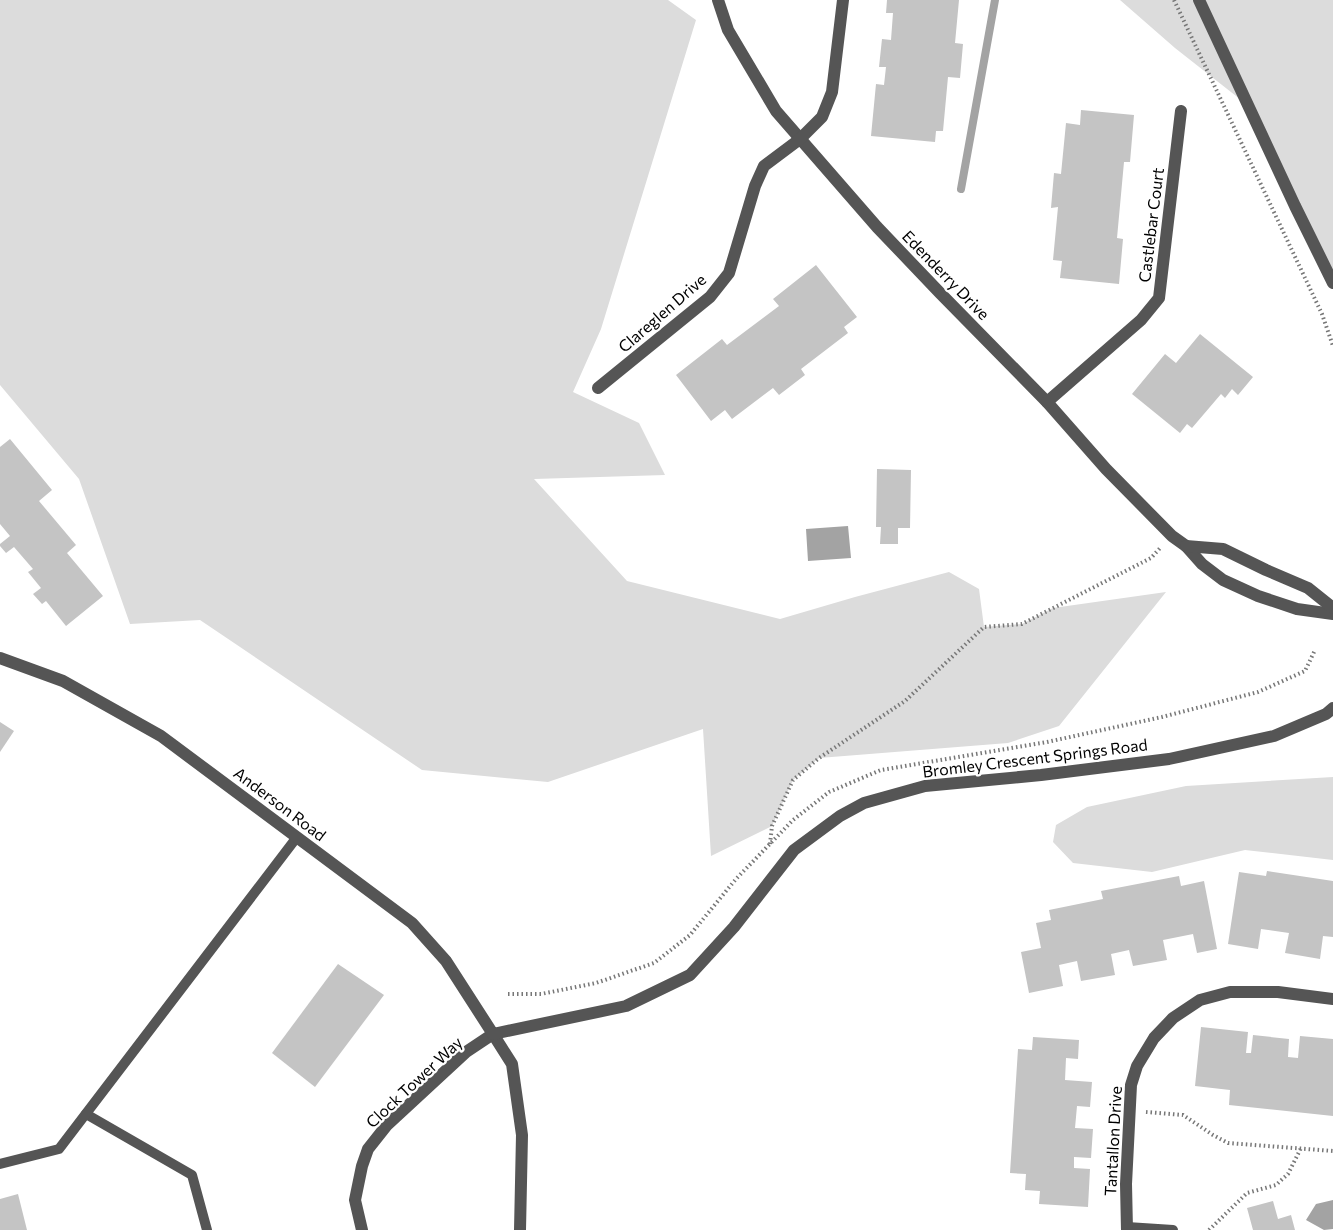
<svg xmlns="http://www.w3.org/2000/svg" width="1333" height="1230" viewBox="0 0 1333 1230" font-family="Commissioner,sans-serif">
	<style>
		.green { fill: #dcdcdc }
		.water { fill: #a3a3a3 }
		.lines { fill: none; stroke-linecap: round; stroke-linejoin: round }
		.stream { stroke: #a3a3a3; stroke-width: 8 }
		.building { fill: #c4c4c4 }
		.path { stroke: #777; stroke-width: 4; stroke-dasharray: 1.5 3; stroke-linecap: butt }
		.service { stroke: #555; stroke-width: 10 }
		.minor { stroke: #555; stroke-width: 12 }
		.tertiary { stroke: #555; stroke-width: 12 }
		.labels { text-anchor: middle; stroke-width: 4.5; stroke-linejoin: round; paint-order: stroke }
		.street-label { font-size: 16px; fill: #000; stroke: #fff }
	</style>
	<rect width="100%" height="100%" fill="#fff"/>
	<!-- green -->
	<g class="green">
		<polygon points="0,0 668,0 696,20 601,329 573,392 639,423 665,475 534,479 627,581 780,619 855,597 949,572 979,589 984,627 1022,624 1053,608 1166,592 1059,726 1008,743 819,758 793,780 772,826 711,856 703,729 548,782 422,770 200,620 130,624 79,479 0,385"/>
		<polygon points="1120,0 1333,0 1333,283 1250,107 1175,48"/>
		<polygon points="1333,777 1333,860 1245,850 1152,872 1073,863 1053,842 1056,825 1087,807 1186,786"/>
	</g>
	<!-- water -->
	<g class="water">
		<polygon points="848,526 851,558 808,561 806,529"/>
		<polygon points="1333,1200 1333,1229 1324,1230 1306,1220 1316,1204"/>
	</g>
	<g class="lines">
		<!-- stream -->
		<polyline class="stream" points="961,189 995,0"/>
	</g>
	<!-- building -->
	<g class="building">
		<polygon points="887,0 959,0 955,43 963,44 960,78 948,77 943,131 936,131 935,142 871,136 876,84 884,85 886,67 879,67 882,39 891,40 893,13 886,13"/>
		<polygon points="1081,110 1134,115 1130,162 1124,162 1117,238 1123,239 1119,284 1060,278 1062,261 1053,260 1058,207 1051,208 1054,173 1061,174 1066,123 1080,125"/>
		<polygon points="816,265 857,317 844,327 848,333 801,369 805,375 779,395 773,388 732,419 725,410 711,421 676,375 722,339 727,345 779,306 773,299"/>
		<polygon points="1200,334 1253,377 1238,395 1232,389 1225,398 1221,394 1192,428 1187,424 1180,433 1132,394 1165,354 1176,363"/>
		<polygon points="10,439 52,490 39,501 76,545 67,553 103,596 66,626 46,601 42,604 33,594 41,588 28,572 33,569 14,547 6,553 0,546 0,544 10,536 0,524 0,447"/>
		<polygon points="877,469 911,470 910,528 898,528 898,544 880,544 881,527 876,527"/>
		<polygon points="0,722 14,731 0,752"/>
		<polygon points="1267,871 1333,881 1333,937 1323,936 1320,959 1285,953 1289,933 1261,929 1258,949 1228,944 1239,872 1266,876"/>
		<polygon points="1179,876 1181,886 1204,881 1217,949 1197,953 1193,934 1163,940 1167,960 1133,966 1129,950 1111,954 1115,975 1081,981 1077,961 1059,965 1063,986 1029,993 1021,952 1041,948 1036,923 1051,920 1049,910 1103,899 1101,891"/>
		<polygon points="338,964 384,995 315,1087 272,1053"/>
		<polygon points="1201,1027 1248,1032 1246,1053 1251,1053 1253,1035 1289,1039 1288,1057 1298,1058 1300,1036 1333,1039 1333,1116 1229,1105 1230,1090 1195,1086"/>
		<polygon points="1033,1037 1079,1040 1078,1059 1066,1058 1065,1080 1092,1082 1090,1107 1077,1106 1075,1128 1093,1129 1091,1158 1074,1157 1074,1168 1090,1169 1088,1207 1039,1204 1040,1191 1025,1190 1026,1174 1010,1173 1018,1049 1032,1050"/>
		<polygon points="18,1194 27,1230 0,1230 0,1199"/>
		<polygon points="1273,1201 1278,1219 1291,1215 1295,1230 1253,1230 1247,1208"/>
	</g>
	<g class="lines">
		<!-- path -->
		<g class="path">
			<polyline points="1174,0 1322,314 1333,346"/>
			<polyline points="770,844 772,826 793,780 819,758 905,701 984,627 1022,624 1151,558 1161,547"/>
			<polyline points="508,994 541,994 596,983 654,963 690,935 736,879 793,820 829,792 881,770 1047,742 1162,717 1258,692 1305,671 1315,650"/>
			<polyline points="1146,1112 1183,1115 1213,1135 1228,1143 1333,1151"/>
			<polyline points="1209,1230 1247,1193 1276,1185 1288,1174 1301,1148"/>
		</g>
		<!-- service -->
		<g class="service">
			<polyline points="86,1114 192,1175 207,1230"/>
			<polyline points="0,1164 59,1149 297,837"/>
			<polyline points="1127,1227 1173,1230"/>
		</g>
		<!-- minor -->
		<g class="minor">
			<polyline points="718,0 728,30 776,111 877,227 940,293 1047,402 1106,469 1172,536 1186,546 1202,564 1223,580 1258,596 1297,609 1333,614"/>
			<polyline points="598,388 710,297 729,273 755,186 764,166 800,139 822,117 832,92 843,0"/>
			<polyline points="1047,402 1141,320 1159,298 1181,111"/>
			<polyline points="1186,546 1223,549 1266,570 1308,588 1333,608"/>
			<polyline points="362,1230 355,1200 362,1166 368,1149 387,1125 466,1052 493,1034 512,1064 522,1135 520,1230"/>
			<polyline points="1127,1230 1126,1184 1131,1085 1137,1066 1154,1038 1173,1018 1200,1000 1230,992 1278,992 1333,999"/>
		</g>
		<!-- tertiary -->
		<g class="tertiary">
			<polyline points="1199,0 1295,206 1333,283"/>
			<polyline points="0,658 63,681 161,736 412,923 446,961 493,1034 626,1006 690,975 734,927 794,850 840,816 864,803 925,786 1041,775 1169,759 1274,736 1326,714 1333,708"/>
		</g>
	</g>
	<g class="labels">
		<!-- street labels -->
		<g class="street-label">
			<text transform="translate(1151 225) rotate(-83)" y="6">Castlebar Court</text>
			<text transform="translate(946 275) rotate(46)" y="6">Edenderry Drive</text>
			<text transform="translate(662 313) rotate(-41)" y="6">Clareglen Drive</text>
			<text transform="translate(1035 758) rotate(-7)" y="6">Bromley Crescent Springs Road</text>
			<text transform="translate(280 804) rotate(37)" y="6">Anderson Road</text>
			<text transform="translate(414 1082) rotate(-43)" y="6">Clock Tower Way</text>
			<text transform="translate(1113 1141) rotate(-87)" y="6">Tantallon Drive</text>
		</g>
	</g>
</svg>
